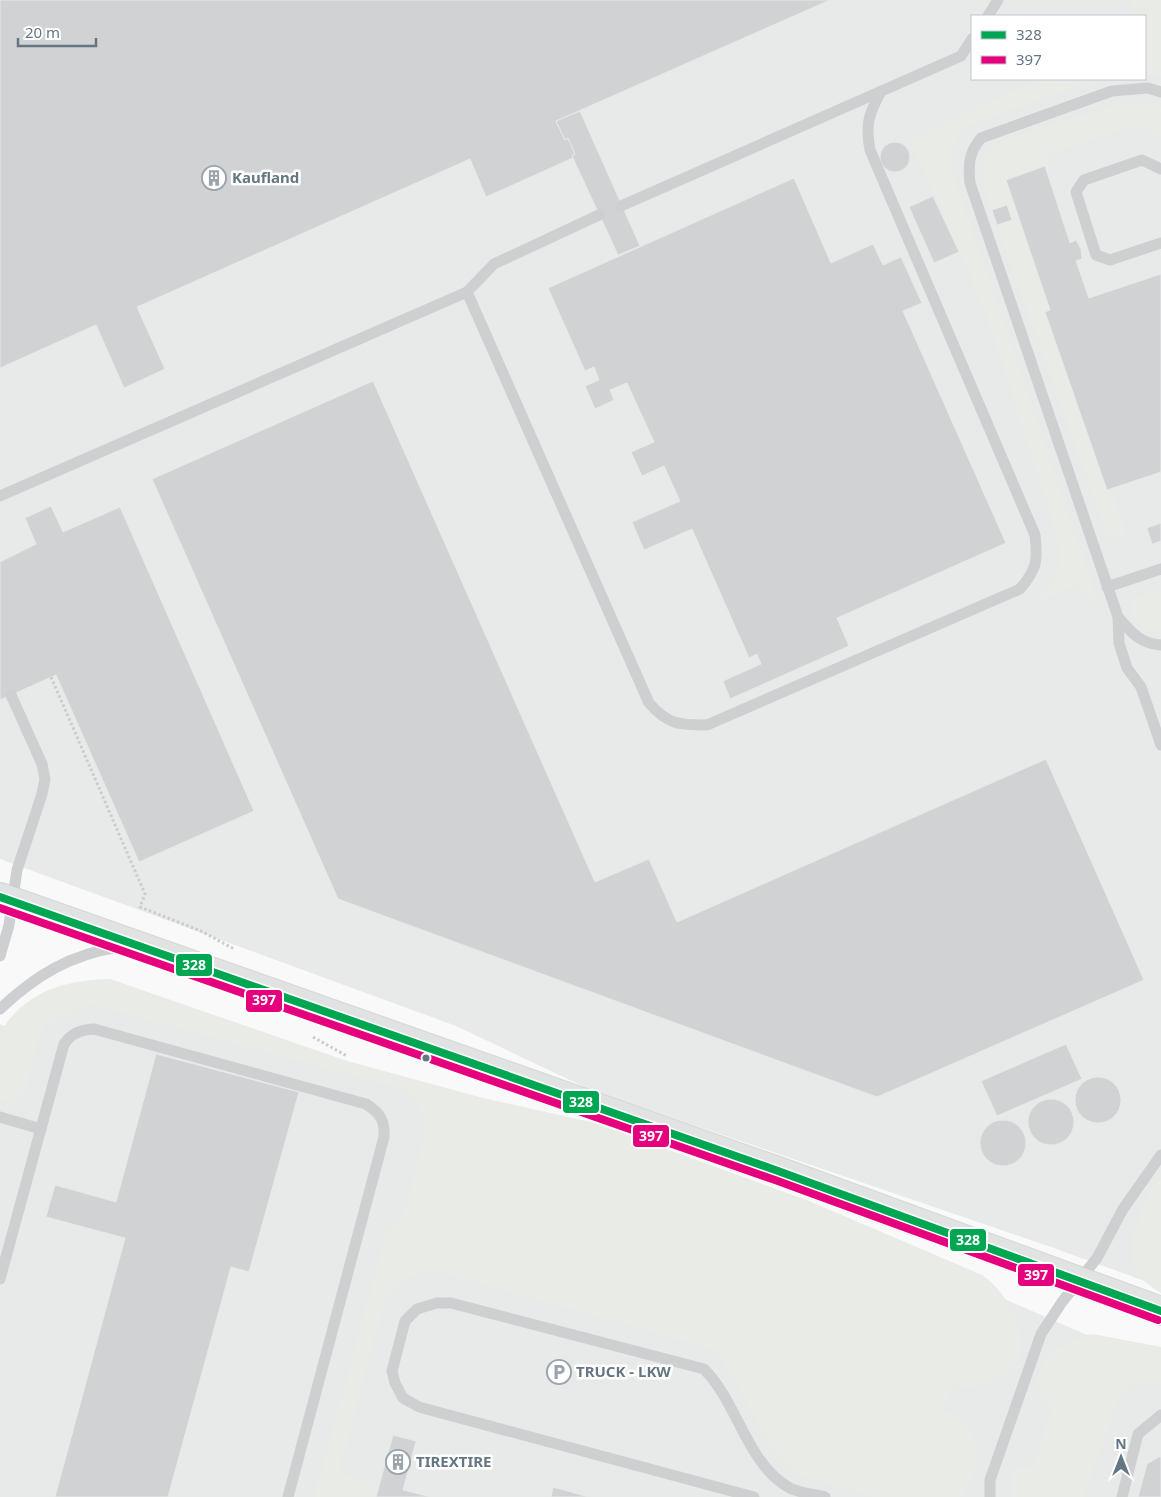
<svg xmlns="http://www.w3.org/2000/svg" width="1161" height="1497" viewBox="0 0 1161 1497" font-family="'Noto Sans',sans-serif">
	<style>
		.built { fill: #e8e9e9; fill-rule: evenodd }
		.green { fill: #e8ebe6 }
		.building { fill: #d0d2d3; stroke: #e8e8e8 }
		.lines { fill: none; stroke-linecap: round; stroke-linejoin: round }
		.secondary-casing { stroke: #d5d6d7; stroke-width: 30 }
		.path { stroke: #cbcccd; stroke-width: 3; stroke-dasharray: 2.5 2.5; stroke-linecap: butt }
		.service { stroke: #cecfd0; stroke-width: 11 }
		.secondary { stroke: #e1e2e2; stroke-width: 28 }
		.bus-1-casing { stroke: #fff; stroke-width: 11 }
		.bus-2-casing { stroke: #fff; stroke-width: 11 }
		.bus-1 { stroke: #00a651; stroke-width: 8 }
		.bus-2 { stroke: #e5007d; stroke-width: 8 }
		.bus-dot { fill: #657683; stroke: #fff; stroke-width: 2 }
		.labels { text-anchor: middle; stroke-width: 5; stroke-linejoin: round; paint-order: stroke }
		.poi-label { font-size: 15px; font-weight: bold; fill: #657683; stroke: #fff; text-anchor: start }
		.line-badge { stroke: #fff; stroke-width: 2 }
		.badge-label { font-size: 14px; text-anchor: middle; font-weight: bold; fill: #fff }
	</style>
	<rect width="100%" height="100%" fill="#f9f9f9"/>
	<!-- built -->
	<g class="built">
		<path d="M0 0H1161V1287L1051 1247 591 1090 456 1026 0 859ZM972 16H1145V79H972Z"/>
		<polygon points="85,983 437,1093 979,1288 1103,1342 1161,1356 1161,1497 0,1497 0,1024 4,1026"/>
	</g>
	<!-- green -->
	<g class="green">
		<polygon points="1129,0 1161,0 1161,76 1145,74 1145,16 1136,16"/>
		<path d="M1039 79H1099L971 125C952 140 950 153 954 176L1101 611 1077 585 1031 605C1064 581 1061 559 1053 523L986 314 910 139Z"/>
		<polygon points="1143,103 1161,107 1161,137 1137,125 1047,155 1051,170 1012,183 1054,314 1049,316 1127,535 1109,541 984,189 981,175 985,154 1001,141 1116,104"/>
		<path d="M1161 589V633C1144 633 1135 622 1129 606L1134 598Z"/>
		<path d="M110 979 347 1061 483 1098 595 1123 809 1201 982 1275C1008 1292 1037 1343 1009 1371 1003 1377 995 1379 988 1382 976 1387 968 1389 955 1386L943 1409C952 1415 961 1419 968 1428 984 1448 977 1479 961 1497H874L805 1477 789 1468 776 1455 729 1371 718 1355 705 1347 439 1272C414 1272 399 1280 385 1300L339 1473 379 1484 376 1497H314L387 1229 401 1220C408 1196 430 1133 422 1112 418 1102 409 1096 401 1089L89 1004 43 1026 26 1090 14 1104 0 1101V1033C25 991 65 980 110 979Z"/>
		<path d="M1161 1177V1293C1153 1288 1143 1282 1138 1273 1121 1245 1144 1199 1161 1177Z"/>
		<path d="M1093 1334 1161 1347V1384L1151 1382 1135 1384 1119 1396 1085 1495 1087 1497H1012L1010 1479 1013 1469 1034 1466 1051 1408C1047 1402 1040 1396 1038 1389 1031 1359 1069 1337 1093 1334Z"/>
	</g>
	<!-- building -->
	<g class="building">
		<polygon points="0,0 830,0 556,121 565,140 568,138 575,154 572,156 573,158 486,197 470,159 137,307 165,369 124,388 96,325 0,368"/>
		<polygon points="580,111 640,246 618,255 572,156 575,154 568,138 565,140 556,121"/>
		<circle cx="895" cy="157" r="15"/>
		<polygon points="1045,166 1070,243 1076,240 1081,249 1082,259 1076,261 1089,298 1161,274 1161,472 1107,490 1045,312 1050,310 1006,180"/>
		<polygon points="794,178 831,263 873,244 883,265 901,257 922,303 903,311 1006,543 837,618 849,646 730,699 723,681 761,664 757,654 749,658 692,529 644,550 632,522 680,501 664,466 642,476 631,452 654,442 627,383 610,390 614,400 595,409 585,386 599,380 594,367 585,371 548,288"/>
		<polygon points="933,196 959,252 934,263 909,207"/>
		<polygon points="1007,205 1012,220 997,225 992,210"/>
		<polygon points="373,381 595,882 649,859 677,922 1046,759 1144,980 877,1097 338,899 152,479"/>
		<polygon points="51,506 63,532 120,507 254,811 139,862 56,675 0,700 0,562 36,544 25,518"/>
		<polygon points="1161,523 1161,541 1152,544 1147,528"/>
		<polygon points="1066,1044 1082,1079 997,1116 981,1081"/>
		<polygon points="156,1054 299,1092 249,1272 231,1267 168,1497 55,1497 125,1238 46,1217 55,1185 116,1202"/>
		<circle cx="1098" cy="1100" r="23"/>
		<circle cx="1051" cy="1122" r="23"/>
		<circle cx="1003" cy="1143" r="23"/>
		<polygon points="393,1435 416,1441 403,1490 431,1497 376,1497"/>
		<polygon points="1159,1457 1161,1457 1161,1497 1138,1497 1147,1464"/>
		<polygon points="553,1487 589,1497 551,1497"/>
	</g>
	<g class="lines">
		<defs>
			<polyline id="secondary" points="0,897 778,1171 1161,1311"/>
		</defs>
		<!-- secondary casing -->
		<use href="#secondary" class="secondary-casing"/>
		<!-- path -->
		<g class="path">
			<polyline points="51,677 145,894 140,907 201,931 234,949"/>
			<polyline points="313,1037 347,1056"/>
		</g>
		<!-- service -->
		<g class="service">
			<polyline points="988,16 998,0"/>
			<path d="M1161 92 1148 88 1112 91 981 138C969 152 968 165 970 183L1118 617 1119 643 1127 668 1141 687 1161 745"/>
			<polyline points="1161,169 1142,160 1084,180 1076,192 1096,255 1110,260 1161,243"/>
			<polyline points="621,206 961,56 972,39"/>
			<path d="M467 292 649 703C668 725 680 725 707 725L1020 589C1037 569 1038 561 1035 535L870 150C865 124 869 114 881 91"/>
			<polyline points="0,496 467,292 494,264 599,215"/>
			<polyline points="1107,587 1161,569"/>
			<path d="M1118 617C1130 631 1140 644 1161 645"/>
			<polyline points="0,956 9,925 17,870 42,794 45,779 42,764 11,695"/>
			<path d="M0 1009C36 975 71 954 120 947"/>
			<polyline points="0,1117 41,1129"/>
			<path d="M0 1279 64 1044C72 1033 80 1030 94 1029L366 1104C380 1113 385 1120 384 1137L288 1497"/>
			<path d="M754 1497 419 1407 403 1398 395 1383 392 1371 405 1321 417 1309 437 1303H451L704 1369C738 1403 746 1462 788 1487 798 1493 814 1494 825 1497"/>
			<polyline points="990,1497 990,1480 1041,1334 1062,1302 1097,1258 1123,1209 1161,1155"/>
			<polyline points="1122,1497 1138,1434 1161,1415"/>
		</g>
		<!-- secondary -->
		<use href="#secondary" class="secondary"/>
		<defs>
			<polyline id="bus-1" points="0,897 778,1171 1161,1311"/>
			<polyline id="bus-2" points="0,908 775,1180 1158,1320"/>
		</defs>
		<!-- bus-1 casing -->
		<use href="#bus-1" class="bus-1-casing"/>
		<!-- bus-2 casing -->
		<use href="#bus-2" class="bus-2-casing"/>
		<!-- bus-1 -->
		<use href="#bus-1" class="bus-1"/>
		<!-- bus-2 -->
		<use href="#bus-2" class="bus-2"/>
	</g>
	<!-- icons -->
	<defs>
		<symbol id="building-ring" viewBox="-11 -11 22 22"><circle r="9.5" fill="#fff" stroke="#99a4ac" stroke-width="1.5"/><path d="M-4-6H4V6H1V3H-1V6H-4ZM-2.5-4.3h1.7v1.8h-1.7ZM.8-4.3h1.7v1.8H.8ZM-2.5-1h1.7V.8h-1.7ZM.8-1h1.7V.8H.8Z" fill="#99a4ac"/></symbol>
		<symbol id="parking-ring" viewBox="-11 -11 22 22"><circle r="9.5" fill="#fff" stroke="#99a4ac" stroke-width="1.5"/><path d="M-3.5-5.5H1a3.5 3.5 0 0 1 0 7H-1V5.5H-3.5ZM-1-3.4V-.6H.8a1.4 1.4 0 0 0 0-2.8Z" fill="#99a4ac"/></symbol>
	</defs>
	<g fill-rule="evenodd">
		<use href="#building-ring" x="200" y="164" width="28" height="28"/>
		<use href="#parking-ring" x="545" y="1358" width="28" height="28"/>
		<use href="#building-ring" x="384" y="1448" width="28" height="28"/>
	</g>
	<!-- markers -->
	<circle class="bus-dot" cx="426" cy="1058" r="4.5"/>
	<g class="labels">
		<!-- poi labels -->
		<g class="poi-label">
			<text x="232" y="183">Kaufland</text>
			<text x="576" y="1377">TRUCK - LKW</text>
			<text x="416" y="1467">TIREXTIRE</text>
		</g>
	</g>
	<g class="line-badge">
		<rect x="175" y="953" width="38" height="24" rx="5" fill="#00a651"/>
		<rect x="245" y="989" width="38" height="24" rx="5" fill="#e5007d"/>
		<rect x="562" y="1090" width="38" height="24" rx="5" fill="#00a651"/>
		<rect x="632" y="1124" width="38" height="24" rx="5" fill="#e5007d"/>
		<rect x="949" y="1228" width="38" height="24" rx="5" fill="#00a651"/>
		<rect x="1017" y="1263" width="38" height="24" rx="5" fill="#e5007d"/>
	</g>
	<g class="badge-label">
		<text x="194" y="970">328</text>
		<text x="264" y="1005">397</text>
		<text x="581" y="1107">328</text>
		<text x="651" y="1141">397</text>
		<text x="968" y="1245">328</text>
		<text x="1036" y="1280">397</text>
	</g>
	<!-- legend -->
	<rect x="971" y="15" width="175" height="65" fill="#ffffff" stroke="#c1c8cd"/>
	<rect x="981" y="31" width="25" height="8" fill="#00a651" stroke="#c1c8cd"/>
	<text x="1016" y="40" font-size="15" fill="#657683">328</text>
	<rect x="981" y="56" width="25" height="8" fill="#e5007d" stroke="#c1c8cd"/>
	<text x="1016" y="65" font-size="15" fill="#657683">397</text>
	<!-- north arrow -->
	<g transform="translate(1121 1457)" stroke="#ffffff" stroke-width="4" paint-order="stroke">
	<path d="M0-4L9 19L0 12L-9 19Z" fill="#657683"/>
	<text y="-8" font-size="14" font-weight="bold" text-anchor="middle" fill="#657683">N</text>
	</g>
	<!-- scale -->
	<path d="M18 38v8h78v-8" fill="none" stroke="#657683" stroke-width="2.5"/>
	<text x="25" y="38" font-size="15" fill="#657683" stroke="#ffffff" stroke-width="4" paint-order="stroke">20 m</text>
</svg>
